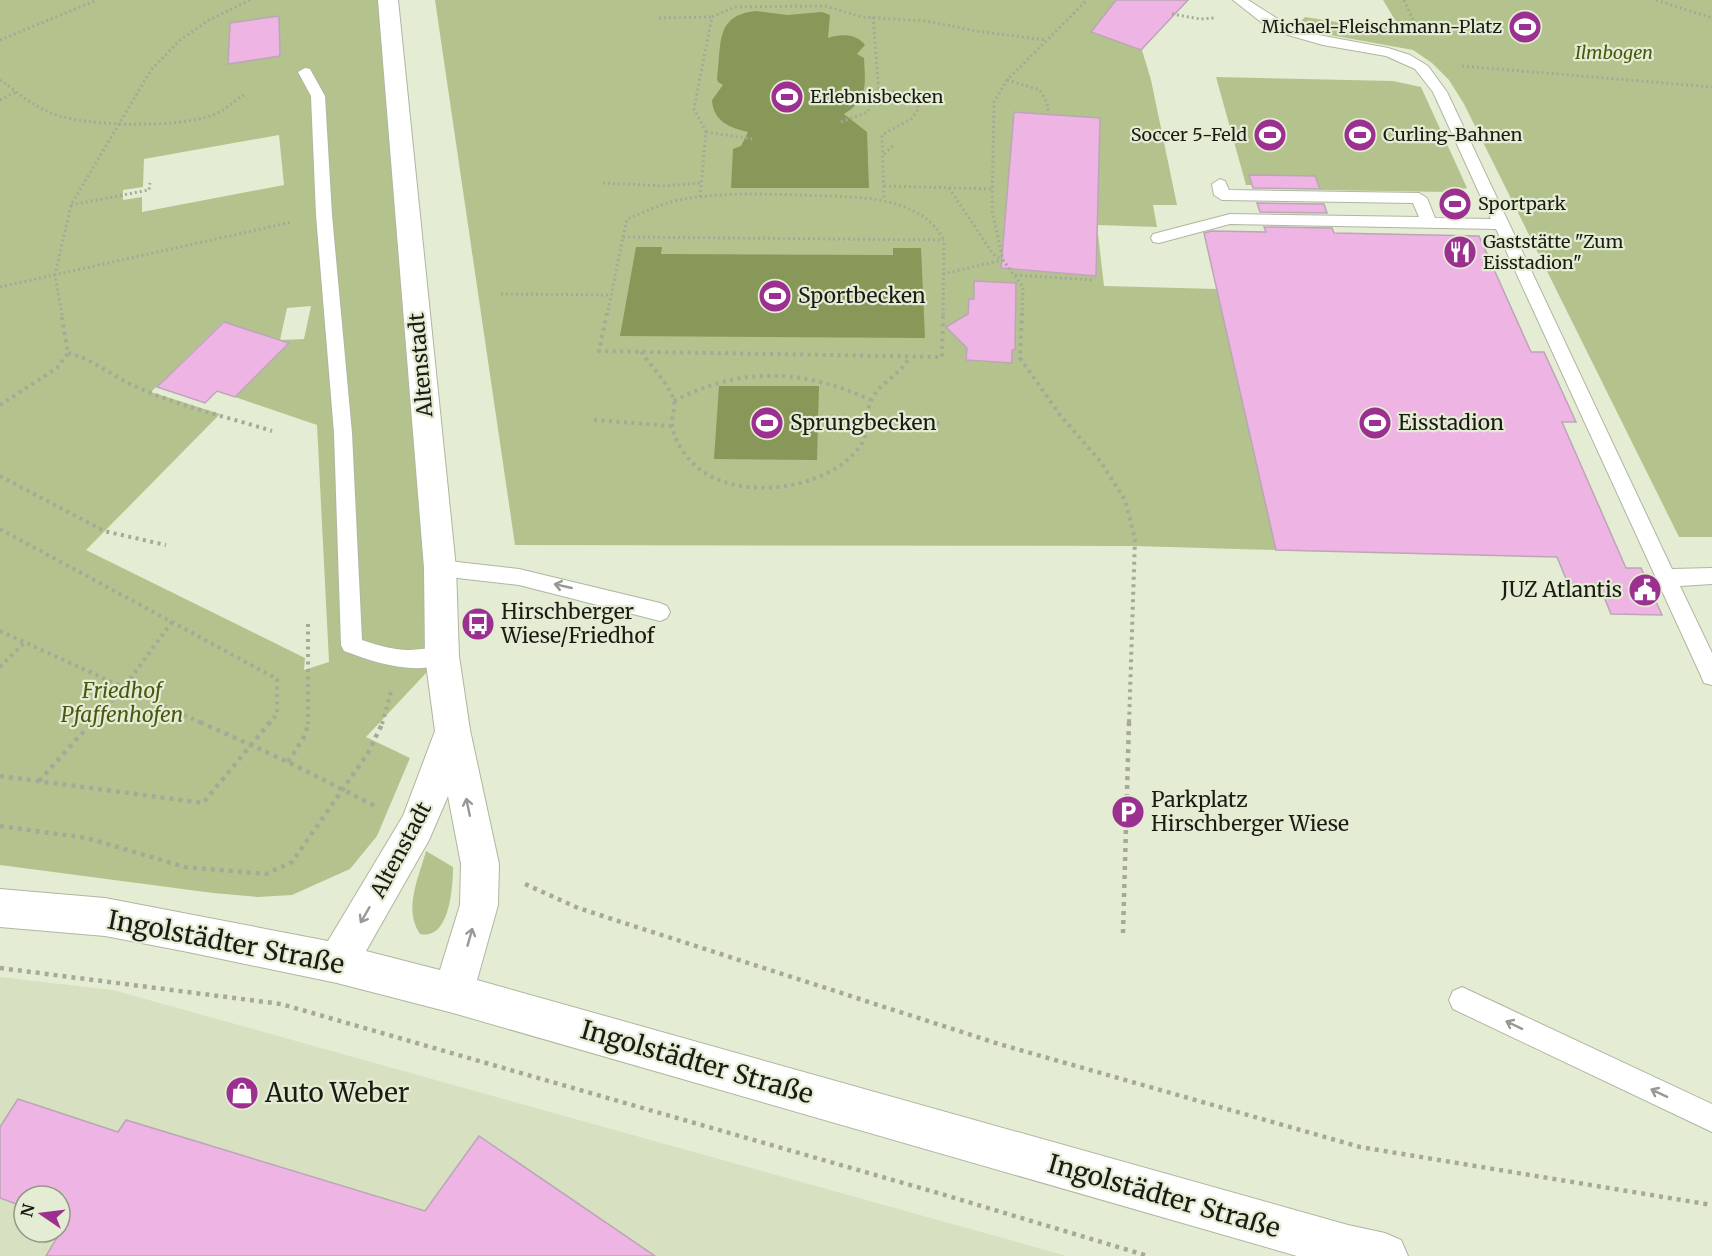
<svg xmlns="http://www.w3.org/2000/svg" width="1712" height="1256" viewBox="0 0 1712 1256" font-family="Merriweather,serif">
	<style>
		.built { fill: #d7e1c2; fill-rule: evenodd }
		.green { fill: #b4c38d; fill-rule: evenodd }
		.water { fill: #879858 }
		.building { fill: #eeb4e4; stroke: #bba6b6; stroke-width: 1.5 }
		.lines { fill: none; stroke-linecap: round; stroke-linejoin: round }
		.service-casing { stroke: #afb69f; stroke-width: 2 }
		.tertiary-casing { stroke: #afb69f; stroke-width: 2 }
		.path-far2 { stroke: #a4aa97; stroke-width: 3; stroke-dasharray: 2 3; stroke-linecap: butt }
		.path-far1 { stroke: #a4aa97; stroke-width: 4; stroke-dasharray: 3 4.5; stroke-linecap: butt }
		.path { stroke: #a4aa97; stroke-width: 4.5; stroke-dasharray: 4 5; stroke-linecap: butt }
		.service { fill: #fff; fill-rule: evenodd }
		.tertiary { fill: #fff; fill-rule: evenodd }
		.oneway { stroke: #989995 }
		.labels { text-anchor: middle; stroke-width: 4.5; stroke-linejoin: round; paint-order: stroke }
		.far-poi-label { font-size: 18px; fill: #1a1c14; stroke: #e5ecd4; text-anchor: start }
		.far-park-label { font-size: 18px; font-style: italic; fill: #49580e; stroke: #e5ecd4 }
		.poi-label { font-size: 21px; fill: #1a1c14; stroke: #e5ecd4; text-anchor: start }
		.street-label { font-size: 21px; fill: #1a1c14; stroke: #e5ecd4 }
		.park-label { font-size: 21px; font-style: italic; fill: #49580e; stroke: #e5ecd4 }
		.near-street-label { font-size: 26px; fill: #1a1c14; stroke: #e5ecd4 }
		.near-poi-label { font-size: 26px; fill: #1a1c14; stroke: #e5ecd4; text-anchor: start }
	</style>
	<rect width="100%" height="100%" fill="#e5ecd4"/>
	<!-- built -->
	<path class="built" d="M0 977 113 990 1067 1256H0ZM24 1196H60V1232H24Z"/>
	<!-- green -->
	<g class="green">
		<path d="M0 0H388L442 656 366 737 410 758 377 836 350 869 292 895 258 897 213 893 0 865ZM279 135 284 185 142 212V197L123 200V190L143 187 144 159ZM311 306 304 339 280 340 287 308ZM223 322 271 337 251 381 235 397 317 425 329 662 304 670 305 658 86 550 220 414 151 392Z"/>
		<polygon points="435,0 1180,0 1175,11 1142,50 1151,80 1177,205 1153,205 1157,227 1097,225 1104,286 1217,289 1276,550 1134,546 515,545"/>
		<polygon points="1383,0 1712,0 1712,537 1679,537 1464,104 1449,80 1432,63 1413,50 1330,35 1296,26 1305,17 1376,28 1398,25"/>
		<polygon points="1216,77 1393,81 1421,87 1467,188 1448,192 1320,190 1315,176 1250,175 1252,185 1246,185"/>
		<path d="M426 851 453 867C453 886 450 941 420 934 403 909 419 877 426 851Z"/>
	</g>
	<!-- water -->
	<g class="water">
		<path d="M756 11 787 15 822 12 830 15 828 38C841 34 856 33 865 45L857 54 864 58C865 84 869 99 844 114L867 132 869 188H731L733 149 741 146 748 132C730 128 713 121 712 100L723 85 718 82 717 79C722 45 714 15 756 11Z"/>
		<polygon points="636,247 662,247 661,254 893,255 893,248 921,248 925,338 620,336"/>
		<polygon points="719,386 819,386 817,460 714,459"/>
	</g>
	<!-- building -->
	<g class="building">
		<polygon points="1116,0 1188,0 1141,50 1091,32"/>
		<polygon points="279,16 280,56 228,64 230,23"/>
		<polygon points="1014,112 1100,118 1096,276 1001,268"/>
		<polygon points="1249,175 1315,176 1320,189 1253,188"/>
		<polygon points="1257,203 1324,204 1327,213 1260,212"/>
		<polygon points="1264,227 1332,228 1334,233 1479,236 1531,352 1544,352 1576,422 1562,422 1626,568 1641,568 1662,615 1611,614 1600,587 1569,586 1557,557 1276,550 1204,233 1212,231 1266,232"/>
		<polygon points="974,281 1016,283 1015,350 1012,350 1012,363 966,360 967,348 946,327 968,314 969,299 974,299"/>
		<polygon points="224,322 289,343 235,397 217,391 205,403 157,387"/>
		<polygon points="18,1099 118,1132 126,1120 425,1211 479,1136 655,1256 46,1256 67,1221 60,1219 60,1196 24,1196 24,1207 0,1198 0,1127"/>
	</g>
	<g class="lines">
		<defs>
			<g id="service">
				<polygon points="1233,0 1248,0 1284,23 1313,34 1388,48 1410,55 1428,66 1447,92 1672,569 1712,568 1712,584 1680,586 1712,653 1712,685 1704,683 1701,676 1496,229 1230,224 1159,243 1153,242 1151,238 1153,234 1230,214 1419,217 1413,203 1222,200 1214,195 1212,184 1220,179 1225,181 1229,190 1419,193 1427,198 1435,218 1491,219 1433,92 1415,69 1386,56 1323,45 1288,35 1261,22"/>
				<path d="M305 68 310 69 325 96 332 215 352 433 362 640C376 645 391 649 406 650 420 651 436 645 450 649L453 656 450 663C413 675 379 664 344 651L341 645 334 433 316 215 311 96 298 72Z"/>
				<polygon points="440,560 519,569 660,603 667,606 670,612 667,618 660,621 519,585 440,576 433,574 430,568 433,562"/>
				<polygon points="1462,987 1712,1104 1712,1132 1453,1009 1449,1000 1453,991"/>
			</g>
			<path id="tertiary" d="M378 0H398L456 568 459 656 470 730 499 864 498 905 477 980 1348 1225 1385 1233 1401 1240 1408 1256H1297L453 1013 337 983 188 952 105 936 0 927V889L105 898 328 941 403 816 435 731 425 656 424 568ZM448 796 461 864 460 905 440 970 366 951 429 840Z"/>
		</defs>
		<!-- service casing -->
		<use href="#service" class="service-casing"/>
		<!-- tertiary casing -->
		<use href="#tertiary" class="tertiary-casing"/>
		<!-- path-far2 -->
		<g class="path-far2">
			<polyline points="1404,0 1417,29"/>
			<polyline points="1656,0 1712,18"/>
			<polyline points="1172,14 1200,19 1215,18"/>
			<path d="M873 17 879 93C895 89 911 92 919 108L911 119 882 135 884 200"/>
			<polyline points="659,18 712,17"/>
			<polyline points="0,40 97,0"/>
			<polyline points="1462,66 1712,87"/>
			<path d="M0 80C17 92 34 107 54 114 88 127 179 128 213 115 224 111 234 101 244 95"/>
			<polyline points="1007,80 1040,90 1047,103 1048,112"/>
			<polyline points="0,100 16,92"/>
			<polyline points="841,122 868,112 871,101 879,93"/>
			<polyline points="706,132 752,139"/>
			<polyline points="884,154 895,144"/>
			<polyline points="603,183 664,186 701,183"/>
			<polyline points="884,186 992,189"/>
			<polyline points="949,188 993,254 1002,260"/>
			<polyline points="700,197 706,132 694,109 712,17 735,7 825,6 862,17 926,21 976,31 1046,40"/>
			<polyline points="71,205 149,190 150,183"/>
			<polyline points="623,237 944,240"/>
			<path d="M623 237 627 219C644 212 661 204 679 200 719 192 761 194 802 195 836 197 870 195 902 206 921 213 935 223 944 240"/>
			<polyline points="943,274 1002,260"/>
			<polyline points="1015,275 1093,280"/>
			<polyline points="0,287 292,222"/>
			<polyline points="501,294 611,295"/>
			<polyline points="62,315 55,275 71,205 151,70 179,41 207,21 250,0"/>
			<polyline points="607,315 623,237"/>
			<polyline points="943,315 944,240"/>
			<polyline points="1022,315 1023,287 1003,260 992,211 994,102 1007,80 1087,0"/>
		</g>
		<!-- path-far1 -->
		<g class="path-far1">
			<polyline points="607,313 599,351 942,357 943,313"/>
			<polyline points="1022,313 1020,358 1060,415 1100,461 1125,500 1135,539 1129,724"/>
			<path d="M641 352C651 366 669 384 674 401 675 407 673 413 672 419 671 434 680 449 690 460 728 505 829 492 861 445 870 431 864 411 873 397 882 381 902 374 909 357"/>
			<path d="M68 353C94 359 114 378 139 388 181 407 228 417 272 431"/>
			<path d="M674 401C741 366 803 369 871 400"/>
			<polyline points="0,405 57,368 68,353 61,313"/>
			<polyline points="594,420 672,426"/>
			<polyline points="869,421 944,423"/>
			<polyline points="0,476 104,531 166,545"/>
			<polyline points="0,529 277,679 277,714 269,724"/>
			<polyline points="308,624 308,724"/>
			<polyline points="0,631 204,724"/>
			<polyline points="0,667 25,642"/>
			<polyline points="91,724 124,687 172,622"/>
			<polyline points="382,724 391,692"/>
		</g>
		<!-- path -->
		<g class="path">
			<polyline points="200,722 288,762 377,807"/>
			<polyline points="288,762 304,737 309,722"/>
			<polyline points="0,776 203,803 270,722"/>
			<polyline points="39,781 92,722"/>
			<polyline points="0,826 87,838 185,867 266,874 292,862 368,753 383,722"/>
			<polyline points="525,884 578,908 999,1044 1360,1147 1712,1205"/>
			<polyline points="1123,933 1129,722"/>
			<polyline points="0,968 281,1004 938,1193 1148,1256"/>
		</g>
		<!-- service -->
		<use href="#service" class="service"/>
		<!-- tertiary -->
		<use href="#tertiary" class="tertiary"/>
	</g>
	<!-- one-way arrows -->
	<defs><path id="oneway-shaft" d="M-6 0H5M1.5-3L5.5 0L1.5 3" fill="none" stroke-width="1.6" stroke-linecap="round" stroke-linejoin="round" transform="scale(1.5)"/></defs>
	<g class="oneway">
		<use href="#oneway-shaft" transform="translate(563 586) rotate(-167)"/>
		<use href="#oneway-shaft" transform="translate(468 807) rotate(-102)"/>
		<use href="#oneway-shaft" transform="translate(365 915) rotate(120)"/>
		<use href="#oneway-shaft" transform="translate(470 937) rotate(-74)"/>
		<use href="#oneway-shaft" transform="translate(1514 1025) rotate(-154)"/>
		<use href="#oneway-shaft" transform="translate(1659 1093) rotate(-155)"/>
	</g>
	<!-- icons -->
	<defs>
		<symbol id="stadium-disc" viewBox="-11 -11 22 22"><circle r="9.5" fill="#9c3090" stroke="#e5ecd4"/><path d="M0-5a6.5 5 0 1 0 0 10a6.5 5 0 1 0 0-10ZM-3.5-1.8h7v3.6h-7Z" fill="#fff"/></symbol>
		<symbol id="restaurant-disc" viewBox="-11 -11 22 22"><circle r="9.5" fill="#9c3090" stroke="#e5ecd4"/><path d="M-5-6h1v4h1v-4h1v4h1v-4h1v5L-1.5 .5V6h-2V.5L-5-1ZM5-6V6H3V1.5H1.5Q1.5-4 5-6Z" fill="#fff"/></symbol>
		<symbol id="civic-disc" viewBox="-11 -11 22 22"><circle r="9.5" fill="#9c3090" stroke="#e5ecd4"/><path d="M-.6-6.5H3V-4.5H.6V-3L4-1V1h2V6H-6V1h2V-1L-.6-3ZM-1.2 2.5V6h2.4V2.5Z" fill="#fff"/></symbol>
		<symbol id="bus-disc" viewBox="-11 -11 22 22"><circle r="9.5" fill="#9c3090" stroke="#e5ecd4"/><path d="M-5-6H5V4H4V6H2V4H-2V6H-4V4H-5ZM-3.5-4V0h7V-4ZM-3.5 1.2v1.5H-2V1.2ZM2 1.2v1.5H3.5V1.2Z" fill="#fff"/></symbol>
		<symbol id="parking-disc" viewBox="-11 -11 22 22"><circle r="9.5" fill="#9c3090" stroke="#e5ecd4"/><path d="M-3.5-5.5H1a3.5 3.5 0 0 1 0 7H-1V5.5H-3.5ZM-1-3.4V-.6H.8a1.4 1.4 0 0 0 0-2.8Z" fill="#fff"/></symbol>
		<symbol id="shop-disc" viewBox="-11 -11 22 22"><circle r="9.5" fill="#9c3090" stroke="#e5ecd4"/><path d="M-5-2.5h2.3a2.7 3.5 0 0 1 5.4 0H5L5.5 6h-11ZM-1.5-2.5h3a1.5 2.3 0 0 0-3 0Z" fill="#fff"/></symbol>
	</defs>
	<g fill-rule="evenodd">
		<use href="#stadium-disc" x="1506" y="8" width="38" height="38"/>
		<use href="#stadium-disc" x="768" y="78" width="38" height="38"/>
		<use href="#stadium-disc" x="1251" y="116" width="38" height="38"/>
		<use href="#stadium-disc" x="1341" y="116" width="38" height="38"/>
		<use href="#stadium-disc" x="1436" y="185" width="38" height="38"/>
		<use href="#restaurant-disc" x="1441" y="233" width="38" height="38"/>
		<use href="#stadium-disc" x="756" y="277" width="38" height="38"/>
		<use href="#stadium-disc" x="748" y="404" width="38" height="38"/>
		<use href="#stadium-disc" x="1356" y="404" width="38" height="38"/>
		<use href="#civic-disc" x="1626" y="571" width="38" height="38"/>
		<use href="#bus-disc" x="459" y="605" width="38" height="38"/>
		<use href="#parking-disc" x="1109" y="793" width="38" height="38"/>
		<use href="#shop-disc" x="223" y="1074" width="38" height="38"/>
	</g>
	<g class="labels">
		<!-- far-poi labels -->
		<g class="far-poi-label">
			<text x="1502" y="33" text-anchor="end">Michael-Fleischmann-Platz</text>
			<text x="810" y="103">Erlebnisbecken</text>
			<text x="1247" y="141" text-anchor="end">Soccer 5-Feld</text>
			<text x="1383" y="141">Curling-Bahnen</text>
			<text x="1478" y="210">Sportpark</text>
			<text x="1483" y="248">Gaststätte "Zum<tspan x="1483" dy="21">Eisstadion"</tspan></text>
		</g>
		<!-- far-park labels -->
		<g class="far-park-label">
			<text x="1614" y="59">Ilmbogen</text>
		</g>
		<!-- poi labels -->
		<g class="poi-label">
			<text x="798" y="303">Sportbecken</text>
			<text x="790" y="430">Sprungbecken</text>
			<text x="1398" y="430">Eisstadion</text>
			<text x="1622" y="597" text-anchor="end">JUZ Atlantis</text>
			<text x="501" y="619">Hirschberger<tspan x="501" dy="24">Wiese/Friedhof</tspan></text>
			<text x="1151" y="807">Parkplatz<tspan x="1151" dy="24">Hirschberger Wiese</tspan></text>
		</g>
		<!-- street labels -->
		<g class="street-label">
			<text transform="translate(421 365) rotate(-95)" y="7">Altenstadt</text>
			<text transform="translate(401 850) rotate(-62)" y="7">Altenstadt</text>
		</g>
		<!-- park labels -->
		<g class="park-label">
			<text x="122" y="698">Friedhof<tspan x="122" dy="24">Pfaffenhofen</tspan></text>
		</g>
		<!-- near-street labels -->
		<g class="near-street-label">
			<text transform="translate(226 942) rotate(11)" y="9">Ingolstädter Straße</text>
			<text transform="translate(697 1062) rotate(16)" y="9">Ingolstädter Straße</text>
			<text transform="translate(1164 1196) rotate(16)" y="9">Ingolstädter Straße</text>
		</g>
		<!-- near-poi labels -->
		<g class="near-poi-label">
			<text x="265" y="1102">Auto Weber</text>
		</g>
	</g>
	<!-- north arrow -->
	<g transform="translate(42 1214) rotate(284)"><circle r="28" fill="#e5ecd4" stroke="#949987" stroke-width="1.5"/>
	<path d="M0-4.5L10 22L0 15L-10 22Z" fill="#9c3090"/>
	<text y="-9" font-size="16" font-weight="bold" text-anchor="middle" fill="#1a1c14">N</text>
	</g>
</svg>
